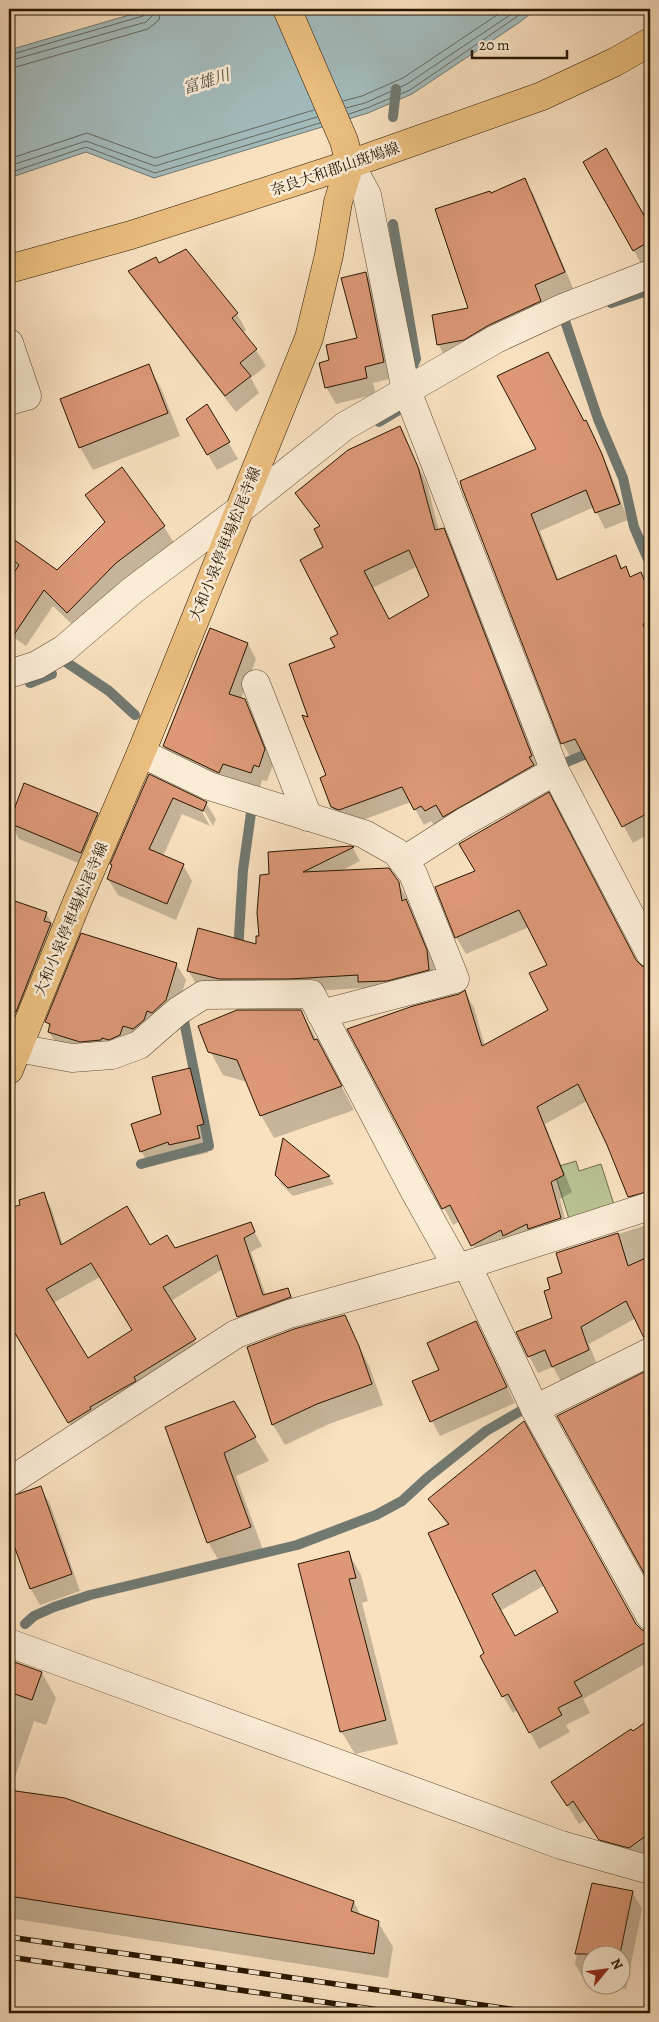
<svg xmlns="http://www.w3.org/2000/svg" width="659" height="2022" viewBox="0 0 659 2022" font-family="Alegreya,'Noto Serif JP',serif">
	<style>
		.green { fill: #bac395; stroke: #706c4a }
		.water { fill: #a3bbbc; stroke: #717971 }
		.shadow { fill: #0003; fill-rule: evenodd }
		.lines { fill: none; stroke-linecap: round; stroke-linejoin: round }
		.shore { stroke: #65685e; stroke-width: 1 }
		.stream { stroke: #717971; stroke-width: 10 }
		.building { fill: #dc9877; stroke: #271500; fill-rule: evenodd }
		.minor-casing { stroke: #5c4830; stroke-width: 29 }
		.major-casing { stroke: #271500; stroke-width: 29 }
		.minor { stroke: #fbecd6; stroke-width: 28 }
		.major { stroke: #ecc080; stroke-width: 28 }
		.rail-casing { stroke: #271500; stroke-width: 5.5 }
		.rail { stroke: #fbecd6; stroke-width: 4; stroke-dasharray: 11; stroke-linecap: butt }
		.labels { text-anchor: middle; stroke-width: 5; stroke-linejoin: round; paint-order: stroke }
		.street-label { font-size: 15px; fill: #271500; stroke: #fbecd6 }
		.water-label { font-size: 16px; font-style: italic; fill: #524f42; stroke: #fbecd6 }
	</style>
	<rect width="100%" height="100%" fill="#f9e1c0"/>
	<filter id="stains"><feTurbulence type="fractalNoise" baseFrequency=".004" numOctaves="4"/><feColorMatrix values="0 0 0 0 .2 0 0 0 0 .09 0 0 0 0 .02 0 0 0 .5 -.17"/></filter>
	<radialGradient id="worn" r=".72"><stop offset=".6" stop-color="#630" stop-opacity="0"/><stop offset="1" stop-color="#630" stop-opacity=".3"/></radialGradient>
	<!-- green -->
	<polygon class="green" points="576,1161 579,1171 601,1164 615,1208 570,1222 553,1168"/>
	<!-- water -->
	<polygon class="water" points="150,9 536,9 520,22 412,94 368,113 154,178 86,152 9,178 9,50"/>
	<!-- shadow -->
	<g class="shadow">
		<polygon points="606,150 650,228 650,263 643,267 585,162"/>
		<polygon points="524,180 534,195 573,288 543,301 549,317 447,360 438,344 470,309 490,194"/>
		<polygon points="159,264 237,314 246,330 243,333 256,350 266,366 251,378 259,393 236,412 139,287 130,271"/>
		<polygon points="366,273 375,289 393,378 373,383 376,394 336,404 326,387 331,361 358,339"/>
		<polygon points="148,365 161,388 180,436 93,470 80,447"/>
		<polygon points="207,406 238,459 217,470 188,420"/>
		<polygon points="584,422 595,438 610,472 628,520 605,529 594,507 540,531 559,581 615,556 623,569 626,568 631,578 640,574 650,591 650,833 633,843 585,755 572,760 563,744 463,488 538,449"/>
		<path d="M400 428 427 484 439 531 443 530 452 546 540 772 435 826 431 821 424 825 411 802 349 825 342 823 332 807 328 776 310 719 337 648 340 635 320 527 296 493ZM418 566 431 597 389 620 372 588Z"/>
		<polygon points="121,469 164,527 174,543 77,629 53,606 26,646 9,634 9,582 17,570 9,560 9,538 57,572 105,523 87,495"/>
		<polygon points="248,644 256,659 241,699 244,700 253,715 273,765 267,781 262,780 260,788 173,762 164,746"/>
		<polygon points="150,776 206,803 216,819 213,826 205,812 202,812 210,826 182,814 163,856 183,865 192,881 176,920 118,895 108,879 113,867 112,864"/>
		<polygon points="97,814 107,831 91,868 19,839 10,822"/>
		<polygon points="353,848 360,861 339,872 398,883 406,897 408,904 434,965 436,983 367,995 363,988 297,992 196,984 188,970 257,946 271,875 269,853"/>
		<polygon points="476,871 637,963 641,968 650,970 650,1209 638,1213 629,1196 608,1144 587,1101 545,1124 572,1192 560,1199 569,1235 482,1262 460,1221 453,1225 444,1208 349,1030 465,992 474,1008 485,1046 549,1010 549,965 529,927 466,954 456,937"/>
		<polygon points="9,900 46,913 57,932 9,1049"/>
		<polygon points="176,964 186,980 175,1017 153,1036 59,1048 49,1032 50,1028 47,1022"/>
		<polygon points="301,1011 354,1110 274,1138 261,1115 247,1082 223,1075 210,1051"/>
		<polygon points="190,1069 198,1084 211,1139 204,1140 208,1153 179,1159 177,1156 150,1166 141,1151"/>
		<polygon points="284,1140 329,1177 334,1184 293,1196 281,1184 276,1175"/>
		<path d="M43 1194 51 1207 63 1245 174 1249 250 1224 262 1246 251 1252 266 1296 288 1290 296 1303 246 1330 238 1316 223 1269 171 1301 202 1353 77 1436 9 1321V1210L22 1205ZM100 1277 133 1330 87 1359 53 1303Z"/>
		<polygon points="650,1224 650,1345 636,1318 589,1344 598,1367 562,1383 553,1367 538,1373 529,1356 553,1319 551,1290 564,1274 558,1253"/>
		<polygon points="344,1316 370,1368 383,1405 329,1424 285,1445 273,1425 248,1347"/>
		<polygon points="476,1323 515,1403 440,1436 432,1421 440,1370"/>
		<polygon points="650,1369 650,1582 558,1416"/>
		<polygon points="234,1403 269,1461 236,1476 263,1550 222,1566 208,1542 166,1428"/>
		<polygon points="40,1488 50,1504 80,1591 40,1605 31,1589 9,1528 9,1499"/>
		<path d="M430 1499 636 1625 642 1631 650 1633V1661L583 1699 590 1713 566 1725 570 1732 539 1749 518 1710 513 1713 503 1696 486 1654 448 1526ZM545 1585 560 1612 515 1637 500 1611Z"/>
		<polygon points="348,1552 361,1575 368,1601 362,1603 398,1744 355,1754 341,1731"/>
		<polygon points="9,1661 42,1673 56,1698 46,1725 34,1721 10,1792 354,1902 361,1916 378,1922 393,1947 388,1978 9,1918"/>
		<polygon points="642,1726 650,1739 650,1860 612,1859 585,1820 579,1824 553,1782"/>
		<polygon points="633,1893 642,1909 626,1989 604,1984 622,1984 622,1954 592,1954 592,1982 584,1980 575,1964 583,1923"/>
	</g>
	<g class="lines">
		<!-- shore -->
		<g class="shore">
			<polyline points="9,55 143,16 147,13 148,9"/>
			<polyline points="9,61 146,22 152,16 154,9"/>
			<polyline points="9,69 148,29 159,20 161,9"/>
			<polyline points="343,101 362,96 403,78 506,9"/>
			<polyline points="346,108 365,103 407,84 519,9"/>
			<polyline points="349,114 367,108 410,90 528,9"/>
			<polyline points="9,159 87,133 155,158 314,110"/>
			<polyline points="9,166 86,141 155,166 317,117"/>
			<polyline points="9,173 86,147 155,173 320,123"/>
		</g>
		<!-- stream -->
		<g class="stream">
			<polyline points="393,117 396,89"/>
			<polyline points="393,224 416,359 409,374"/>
			<polyline points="611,303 650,290"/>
			<polyline points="564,318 598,419 623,478 634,527 650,564"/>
			<polyline points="379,422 409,404"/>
			<polyline points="66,662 109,691 135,715"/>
			<polyline points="30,683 52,674"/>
			<polyline points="562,764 596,750"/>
			<polyline points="238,952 243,870 253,799"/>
			<polyline points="141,1164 209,1146 183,1016 186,1012"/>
			<polyline points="25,1624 34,1616 54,1607 90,1595 297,1545 376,1515 402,1501 427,1478 486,1431 531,1405"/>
		</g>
	</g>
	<!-- building -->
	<g class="building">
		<polygon points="606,148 650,226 650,241 633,251 583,162"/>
		<polygon points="525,178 565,272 535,285 541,301 489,325 464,340 437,345 432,315 468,308 435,209 490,191 491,193"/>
		<polygon points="186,249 238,313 232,318 257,349 240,363 251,376 225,396 128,271 156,257 159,263"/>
		<polygon points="366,272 384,362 365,367 367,378 325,388 319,363 329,360 326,345 357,338 341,278"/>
		<polygon points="548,352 584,421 586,420 602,454 620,504 595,513 586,490 531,514 557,580 616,555 621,569 626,566 630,577 641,572 650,594 650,621 643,624 650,641 650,812 622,827 575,739 561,744 462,488 460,481 536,449 497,376"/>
		<polygon points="149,364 168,413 79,448 60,399"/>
		<polygon points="207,404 230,442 207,455 186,419"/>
		<path d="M400 426 418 467 435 530 444 528 532 756 529 757 534 765 443 817 436 805 425 811 421 806 414 810 402 787 339 810 331 807 320 778 326 775 302 715 308 717 289 664 335 647 330 638 338 634 300 560 323 547 314 529 320 526 295 493 348 450ZM409 550 429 596 389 619 364 571Z"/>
		<polygon points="122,467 165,526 116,563 67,613 44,590 9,642 9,580 19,565 9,556 9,536 57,570 105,522 85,495"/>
		<polygon points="210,628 248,643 229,694 245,699 265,749 259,767 254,765 251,773 223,764 219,773 163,746"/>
		<polygon points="149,774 207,802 203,811 173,798 149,849 184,864 167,904 107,879 112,865 110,864"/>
		<polygon points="24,783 98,813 81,853 9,823"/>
		<polygon points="549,792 636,960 642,966 650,968 650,1191 628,1197 607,1145 578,1084 537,1107 564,1175 551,1182 561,1218 528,1229 527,1224 503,1236 501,1230 471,1246 450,1205 442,1209 347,1029 413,1006 459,994 465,990 482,1046 548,1010 529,973 547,965 519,910 455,938 435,887 475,871 459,844"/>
		<polygon points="351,846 354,847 303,872 389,868 399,882 402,901 406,899 427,950 429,970 387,981 358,982 358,975 289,979 219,979 187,971 198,928 256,944 256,936 259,936 257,913 260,875 269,874 268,852"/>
		<polygon points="9,899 47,912 44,921 51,923 16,1012 9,1009"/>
		<polygon points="81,933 177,963 166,1000 152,1013 147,1011 144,1020 133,1029 123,1026 120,1035 109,1040 102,1038 101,1040 80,1042 48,1032 50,1024 45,1022"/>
		<polygon points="237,1010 301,1010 314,1040 317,1039 342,1086 260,1116 237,1060 208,1052 198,1026"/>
		<polygon points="190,1068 204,1124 197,1126 200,1138 169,1145 168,1142 140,1152 131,1124 161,1114 152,1077"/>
		<polygon points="283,1138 330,1176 288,1188 275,1175"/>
		<path d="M44 1192 61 1245 127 1206 150 1245 167 1235 175 1248 251 1222 255 1232 244 1238 263 1295 288 1288 291 1297 237 1317 217 1255 163 1287 196 1339 134 1377 136 1381 90 1407 91 1409 68 1423 9 1323V1208L20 1205 19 1200ZM91 1263 132 1330 88 1358 46 1289Z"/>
		<polygon points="618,1233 628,1266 650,1256 650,1336 644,1338 626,1301 581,1327 589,1350 552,1367 545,1350 528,1357 516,1332 552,1318 544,1291 550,1289 547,1278 562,1273 556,1253"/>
		<polygon points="345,1315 359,1346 372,1384 317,1404 272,1425 247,1347 294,1329"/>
		<polygon points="476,1321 507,1387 430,1422 412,1381 439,1370 427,1343"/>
		<polygon points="650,1369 650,1584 557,1416"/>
		<polygon points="234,1401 256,1437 224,1453 251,1527 207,1543 165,1427"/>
		<path d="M524 1421 636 1624 642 1630 650 1632V1640L574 1682 582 1696 558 1708 562 1715 529 1733 508 1694 502 1697 480 1656 484 1653 428 1533 449 1524 428 1499ZM535 1570 558 1612 515 1636 492 1594Z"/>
		<polygon points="41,1486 72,1574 30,1589 9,1532 9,1497"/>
		<polygon points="349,1551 356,1578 349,1579 386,1720 340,1732 298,1564"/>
		<polygon points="9,1660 42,1672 32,1700 9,1692"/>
		<polygon points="650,1719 650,1833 629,1848 599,1840 573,1801 567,1806 551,1782 631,1729 633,1731"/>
		<polygon points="9,1790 65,1798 354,1901 351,1911 379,1921 374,1954 9,1896"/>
		<polygon points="592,1883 633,1891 620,1954 575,1954"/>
	</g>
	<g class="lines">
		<defs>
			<g id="minor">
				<polyline points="350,164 367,195 404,381 409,396 555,771 650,953"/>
				<polyline points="9,343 27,396 9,401"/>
				<polyline points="9,674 37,665 64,649 133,590 238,511 345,426 496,339 565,307 650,274"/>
				<polyline points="256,684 308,817"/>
				<polyline points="141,753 209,786 364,834 396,852 413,874 455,979 321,1014"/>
				<polyline points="403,861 464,822 555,771"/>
				<polyline points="9,1050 17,1048 72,1058 112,1055 139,1045 178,1011 203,995 311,994 415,1192 457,1267"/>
				<polyline points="467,1265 535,1409 650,1616"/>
				<polyline points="535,1409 650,1352"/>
				<polyline points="9,1482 236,1334 289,1314 457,1267 467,1265 650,1206"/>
				<polyline points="9,1643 561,1845 650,1870"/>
			</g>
			<g id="major">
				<polyline points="9,269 131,235 350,164 542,96 615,62 650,42"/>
				<polyline points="9,1070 77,902 141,753 309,338 329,255 338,202 350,164 344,141 287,9"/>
			</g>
		</defs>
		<!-- minor casing -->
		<use href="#minor" class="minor-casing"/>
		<!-- major casing -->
		<use href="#major" class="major-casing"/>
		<!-- minor -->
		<use href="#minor" class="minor"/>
		<!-- major -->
		<use href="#major" class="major"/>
		<defs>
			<g id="rail">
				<polyline points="9,1937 537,2013"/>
				<polyline points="9,1957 400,2013"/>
			</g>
		</defs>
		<!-- rail casing -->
		<use href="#rail" class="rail-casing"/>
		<!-- rail -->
		<use href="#rail" class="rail"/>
	</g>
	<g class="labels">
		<!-- street labels -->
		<g class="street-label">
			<text transform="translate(335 169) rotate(-19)" y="5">奈良大和郡山斑鳩線</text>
			<text transform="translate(225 544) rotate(-68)" y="5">大和小泉停車場松尾寺線</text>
			<text transform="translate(71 919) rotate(-67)" y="5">大和小泉停車場松尾寺線</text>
		</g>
		<!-- water labels -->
		<g class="water-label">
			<text transform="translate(206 81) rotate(-18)" y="6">富雄川</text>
		</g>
	</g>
	<!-- margin -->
	<rect width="659" height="2022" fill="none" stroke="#f9e1c0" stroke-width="30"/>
	<rect x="10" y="10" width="639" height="2002" fill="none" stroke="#271500" stroke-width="2.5"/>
	<rect x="15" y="15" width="629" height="1992" fill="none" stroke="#271500"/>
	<!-- north arrow -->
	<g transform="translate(606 1970) rotate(61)"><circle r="24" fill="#fbecd6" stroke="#a69680"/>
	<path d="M0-4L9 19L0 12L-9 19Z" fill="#8f2418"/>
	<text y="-8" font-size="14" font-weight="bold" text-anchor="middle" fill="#271500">N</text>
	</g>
	<!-- scale -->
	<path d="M472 50v8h95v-8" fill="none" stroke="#271500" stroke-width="2.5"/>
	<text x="479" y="50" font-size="15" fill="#271500" stroke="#fbecd6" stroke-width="4" paint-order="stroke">20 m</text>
	<rect width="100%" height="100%" filter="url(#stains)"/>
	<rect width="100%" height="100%" fill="url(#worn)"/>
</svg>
